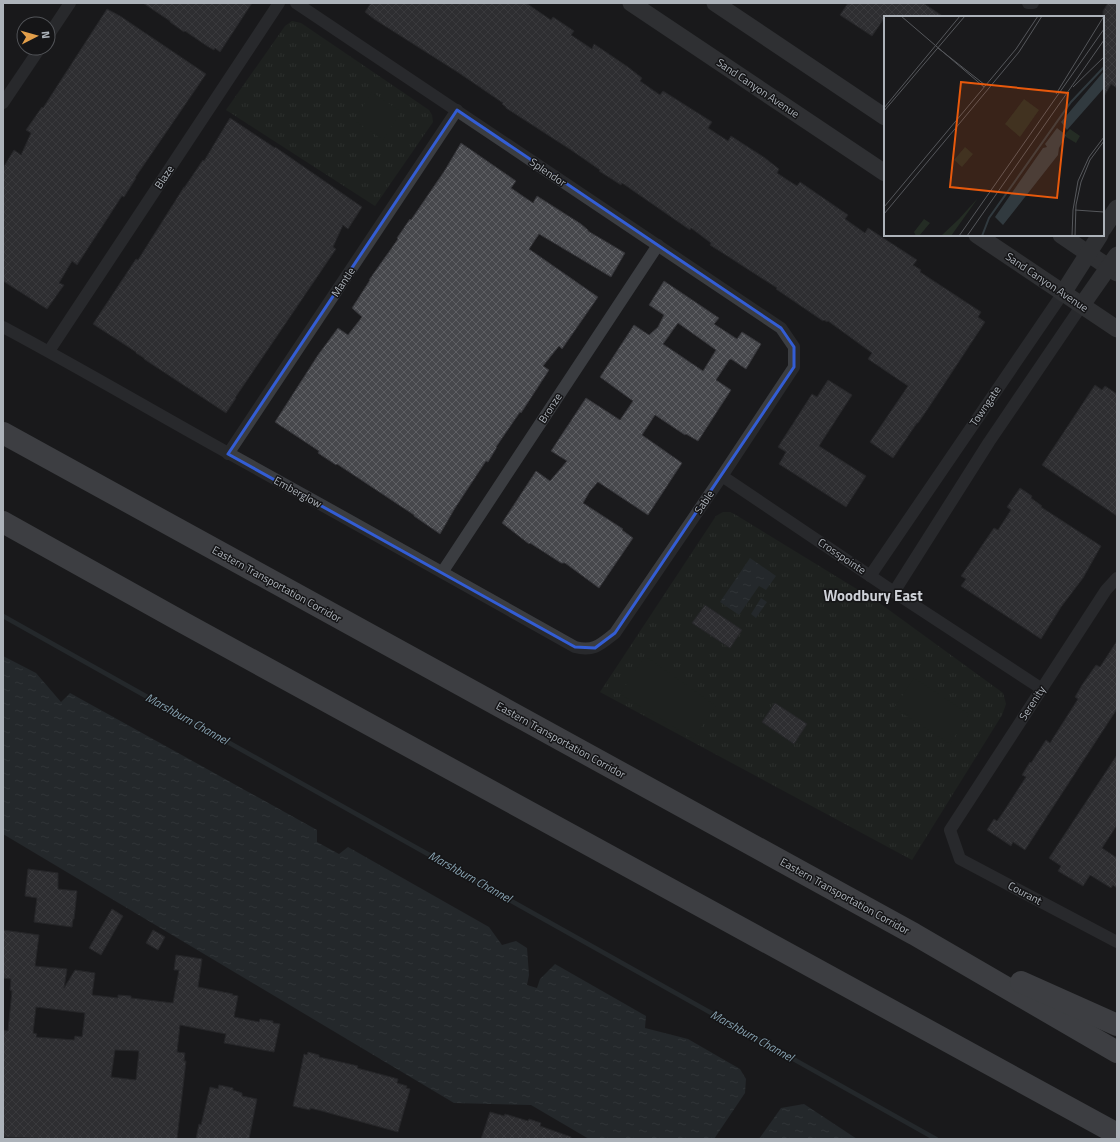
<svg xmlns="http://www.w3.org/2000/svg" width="1120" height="1142" viewBox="0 0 1120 1142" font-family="'Titillium Web',sans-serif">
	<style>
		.park { fill: url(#park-tufts) }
		.pitch { fill: #242c24 }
		.water { fill: url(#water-ripples) }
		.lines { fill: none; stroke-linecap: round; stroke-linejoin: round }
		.stream { stroke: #313a3f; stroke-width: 4.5 }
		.building { fill: url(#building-cross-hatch); stroke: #343438; fill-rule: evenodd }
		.street { stroke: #3b3d41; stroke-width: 12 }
		.secondary { stroke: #494c50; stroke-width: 17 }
		.highway { stroke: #686b71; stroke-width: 22 }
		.marked { fill: none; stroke: #335dd4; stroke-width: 3; stroke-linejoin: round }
		.labels { text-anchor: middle; stroke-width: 3; stroke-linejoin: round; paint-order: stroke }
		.street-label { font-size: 11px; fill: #adb3ba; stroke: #151517 }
		.water-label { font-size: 12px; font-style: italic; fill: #88a3b2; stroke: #151517 }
		.district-label { font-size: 15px; font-weight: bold; fill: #ced1d7; stroke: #151517 }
		.inset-river { fill: none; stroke: #313a3f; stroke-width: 2 }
		.inset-road { fill: none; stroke: #55575b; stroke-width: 1 }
		.view { fill: #e8590c; fill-opacity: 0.15; stroke: #e8590c; stroke-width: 2 }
		.inset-edge { fill: none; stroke: #adb3ba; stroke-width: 2 }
	</style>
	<defs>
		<pattern id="park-tufts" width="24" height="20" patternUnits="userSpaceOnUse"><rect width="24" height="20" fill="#242c24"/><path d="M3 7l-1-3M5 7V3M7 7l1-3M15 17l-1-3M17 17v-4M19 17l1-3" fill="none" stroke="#414842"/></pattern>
		<pattern id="water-ripples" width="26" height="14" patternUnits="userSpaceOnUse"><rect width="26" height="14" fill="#313a3f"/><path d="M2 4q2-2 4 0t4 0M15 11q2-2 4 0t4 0" fill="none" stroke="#4c5459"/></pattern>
		<pattern id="building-cross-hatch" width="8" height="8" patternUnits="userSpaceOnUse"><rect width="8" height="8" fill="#47484c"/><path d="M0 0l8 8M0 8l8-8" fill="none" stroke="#5f6064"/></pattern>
	</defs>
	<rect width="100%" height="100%" fill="#1a1a1c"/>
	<!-- park -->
	<g class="park">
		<polygon points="292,21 301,23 429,110 432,115 433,122 375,206 226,110 285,26"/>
		<polygon points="723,512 730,512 736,515 878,602 1003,693 1006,704 1002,715 912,860 600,692 716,516"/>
	</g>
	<!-- pitch -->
	<g class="pitch">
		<polygon points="372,92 401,112 383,140 354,120"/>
		<polygon points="645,656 716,706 693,739 620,694"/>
		<polygon points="914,678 969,714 950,744 894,708"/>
	</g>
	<!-- water -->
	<g class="water">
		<polygon points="750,558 776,576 766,590 759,586 739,615 720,602"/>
		<polygon points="761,598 767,602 756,618 751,614"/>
		<polygon points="3,656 36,673 61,702 70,693 317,830 317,842 339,854 348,847 489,927 502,945 516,941 527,948 529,975 527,985 537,988 540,979 555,964 646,1016 645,1028 688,1039 740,1069 746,1079 745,1093 714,1139 589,1139 531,1105 454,1103 3,834"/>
		<polygon points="804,1104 857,1139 759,1139 781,1108"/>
	</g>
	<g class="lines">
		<!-- stream -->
		<polyline class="stream" points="3,616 936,1139"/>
	</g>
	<!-- building -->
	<g class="building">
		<polygon points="143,3 252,3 220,52 215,48 214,50 207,46 185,31 184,32 170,22 170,21"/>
		<polygon points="371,3 526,3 551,20 553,17 574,31 571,35 592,49 594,44 628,67 642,78 640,81 660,95 663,91 712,122 708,128 728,141 731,136 765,158 779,169 777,173 786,179 797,186 800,182 848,215 845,219 865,233 868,228 917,260 913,265 921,270 920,272 981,312 978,317 985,322 929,407 918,423 917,423 893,458 870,442 908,386 868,359 872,353 828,321 827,322 824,320 823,321 776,289 777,288 718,250 710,245 711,243 691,228 690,230 622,183 621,185 599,171 600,170 571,150 506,108 506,107 502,104 503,103 459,73 374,19 365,12"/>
		<polygon points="848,3 923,3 944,17 885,17 872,36 840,15"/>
		<polygon points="1108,3 1117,3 1117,88 1111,84 1103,98 1103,11"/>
		<polygon points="107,9 120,16 206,74 139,172 135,178 136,178 124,197 122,196 77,265 72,261 59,283 64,285 47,309 3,281 3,168 14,150 21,155 31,133 26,130 42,107 43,108"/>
		<polygon points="230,118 275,148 275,147 362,207 348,229 343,225 333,247 336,249 235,398 236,398 226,413 144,359 144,358 136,353 136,352 93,324 136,259 138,260 184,187 184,188 203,160 204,161"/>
		<polygon points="461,143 516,181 511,188 533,203 537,196 581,224 588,230 588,231 625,253 611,277 539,234 529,249 598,297 562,349 559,346 543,366 549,370 521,413 520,412 496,447 497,447 488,462 486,461 455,508 440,534 414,516 414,515 337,464 336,465 318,453 319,451 275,422 318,355 338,328 348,335 362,317 352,308 370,280 369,280 398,239 397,238 410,219 411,220 445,170"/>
		<path d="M664 281 719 318 714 324 737 339 742 332 761 344 746 369 731 359 729 360 716 380 731 390 698 441 686 434 685 435 655 415 642 435 682 463 648 515 598 482 590 491 583 503 623 529 622 530 633 538 599 588 565 563H561L530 543 529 544 502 523 536 471 550 481 567 461 551 451 586 398 620 420 633 401 600 377 634 325 649 335 658 327 664 315 649 305ZM678 323 716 350 703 371 663 344Z"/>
		<polygon points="828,380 852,395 819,446 866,476 846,507 779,464 786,452 778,447 812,394 817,397"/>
		<polygon points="1095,385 1102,390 1105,386 1117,394 1117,516 1042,465"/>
		<polygon points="1020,488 1032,496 1031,498 1042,506 1041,507 1101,546 1083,578 1061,607 1041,639 961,586 966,579 961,576 994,528 998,530 1011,510 1007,507"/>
		<polygon points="705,605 742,630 730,648 692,623"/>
		<polygon points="1117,641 1117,709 1025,850 1013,842 1011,846 987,830 994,819 997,821 1004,811 1026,777 1022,775 1030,762 1031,763 1046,740 1050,743 1078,699 1075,697 1082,685 1096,665 1100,667"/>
		<polygon points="775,703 807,724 794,744 762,722"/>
		<polygon points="1117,755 1117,825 1102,848 1117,858 1117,888 1113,885 1111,888 1090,875 1083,886 1058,871 1061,866 1049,858"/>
		<polygon points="28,869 58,873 58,889 77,891 74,919 73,919 72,927 34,922 37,898 25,896"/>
		<polygon points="112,909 123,916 101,955 89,948"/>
		<path d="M3 930 39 935 35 966 67 969 64 988 75 970 95 973 92 995 118 998V995L131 996V998L173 1003 179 970H174L176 955 202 959 198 987 233 994 232 995 238 996 234 1017 259 1022 260 1019 273 1021V1023L280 1024 274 1052 224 1043 226 1034 180 1025 177 1052 185 1053 184 1061H186L177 1139H55L3 1137V1030L8 1031 12 991 10 990 11 979 3 978ZM36 1007 85 1013 82 1037 75 1036 74 1040 36 1037 37 1034 33 1033ZM115 1050 139 1051 136 1080 111 1077Z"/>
		<polygon points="153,930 165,937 158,950 146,943"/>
		<polygon points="308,1052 319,1055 319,1057 358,1066 357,1068 398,1079 397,1083 407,1086 406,1088 410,1089 398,1132 322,1111 310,1108 310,1110 293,1106 304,1054 307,1055"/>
		<polygon points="219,1085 233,1088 233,1090 242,1093 242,1096 257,1099 249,1139 196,1139 199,1124 201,1125 210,1087 218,1089"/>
		<polygon points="490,1112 504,1116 505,1114 528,1121 529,1119 541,1123 540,1126 571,1137 571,1139 481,1139"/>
	</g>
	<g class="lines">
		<!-- street -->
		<g class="street">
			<polyline points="1028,3 1033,3"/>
			<polyline points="48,36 70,3"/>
			<polyline points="3,103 40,48"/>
			<path d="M3 327C80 368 154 412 230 454 345 518 461 582 575 647 594 652 601 644 615 633L722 476 794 367V347L781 328 296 3"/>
			<polyline points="49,351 279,3"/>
			<polyline points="228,454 457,110"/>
			<polyline points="722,476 894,592 1042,689"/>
			<polyline points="443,571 658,245"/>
			<polyline points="870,576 1063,293"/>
			<polyline points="1117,578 1106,590 950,830 960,859 1117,942"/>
			<polyline points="894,592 989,442 1082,305"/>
		</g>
		<!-- secondary -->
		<g class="secondary">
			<polyline points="631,3 885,173"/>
			<polyline points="715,3 885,117"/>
			<polyline points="1103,229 1117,208"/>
			<polyline points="977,235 1117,329"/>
			<polyline points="1061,235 1117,273"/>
			<polyline points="1063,293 1100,235"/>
			<polyline points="1082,305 1117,255"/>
		</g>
		<!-- highway -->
		<g class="highway">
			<polyline points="3,433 914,934 1117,1052"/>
			<polyline points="3,522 184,623 1117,1134"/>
			<polyline points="1021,982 1117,1025"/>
		</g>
	</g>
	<!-- marked area -->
	<path d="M0 0H1120V1142H0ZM457 110 781 328 794 347V367L615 633 595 648 575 647 228 454Z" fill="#1a1a1c" fill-opacity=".55" fill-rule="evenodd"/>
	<path class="marked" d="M457 110 781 328 794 347V367L615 633 595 648 575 647 228 454Z"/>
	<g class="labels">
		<!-- street labels -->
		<g class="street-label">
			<text transform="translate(758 88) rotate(34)" y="4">Sand Canyon Avenue</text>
			<text transform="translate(548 172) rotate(34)" y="4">Splendor</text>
			<text transform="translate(164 177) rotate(-57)" y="4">Blaze</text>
			<text transform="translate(343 282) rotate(-56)" y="4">Mantle</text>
			<text transform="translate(1047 282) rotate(34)" y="4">Sand Canyon Avenue</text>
			<text transform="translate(985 406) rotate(-56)" y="4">Towngate</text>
			<text transform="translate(550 408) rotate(-57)" y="4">Bronze</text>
			<text transform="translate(298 492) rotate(29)" y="4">Emberglow</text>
			<text transform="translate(704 502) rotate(-56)" y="4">Sable</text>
			<text transform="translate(842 556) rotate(34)" y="4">Crosspointe</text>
			<text transform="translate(277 584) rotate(29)" y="4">Eastern Transportation Corridor</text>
			<text transform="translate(1032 703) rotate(-57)" y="4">Serenity</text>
			<text transform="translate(561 740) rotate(29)" y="4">Eastern Transportation Corridor</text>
			<text transform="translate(1025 893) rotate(28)" y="4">Courant</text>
			<text transform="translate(845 896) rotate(29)" y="4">Eastern Transportation Corridor</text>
		</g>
		<!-- water labels -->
		<g class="water-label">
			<text transform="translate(187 719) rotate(29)" y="4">Marshburn Channel</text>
			<text transform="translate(470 877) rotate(29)" y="4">Marshburn Channel</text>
			<text transform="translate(752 1036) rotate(29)" y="4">Marshburn Channel</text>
		</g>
		<!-- district labels -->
		<g class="district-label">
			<text x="873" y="601">Woodbury East</text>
		</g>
	</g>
	<!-- overview -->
	<g transform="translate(884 16)">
		<rect width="220" height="220" fill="#1a1a1c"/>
		<path d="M94 182 67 220H57L75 203Z" fill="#242c24"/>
		<path d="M140 83 155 94 136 121 121 108ZM186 113 196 120 192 127 182 121V117ZM81 131 89 138 78 151 70 144ZM40 203 46 207 35 220H32L30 216Z" fill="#242c24"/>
		<path d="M220 55V72L183 114 177 106ZM173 112 182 119 175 132 174 139 119 209 111 201 159 132 163 131 161 128Z" fill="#313a3f"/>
		<path class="inset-river" d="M98 220 105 202 187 86 220 51"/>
		<path class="inset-road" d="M17 0 100 71M54 32 101 69M189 71 220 41M172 78 220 0M0 92 76 0M0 95 81 0M0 191 132 33 154 0M191 194 220 196M0 198 135 36 158 0M75 220 220 13M83 220 220 24M188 220 189 194 194 165 205 141 220 121M191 220 192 189 197 166 206 144 220 125"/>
		<path class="view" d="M77 66 184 77 173 182 66 171Z"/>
		<rect width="220" height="220" class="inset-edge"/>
	</g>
	<!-- border -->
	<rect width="1120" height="1142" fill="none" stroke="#adb3ba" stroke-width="8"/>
	<!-- north arrow -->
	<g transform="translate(36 36) rotate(84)"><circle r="19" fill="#151517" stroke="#525458"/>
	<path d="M0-3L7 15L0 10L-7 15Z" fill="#e39f4a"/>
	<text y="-6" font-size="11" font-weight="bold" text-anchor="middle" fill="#adb3ba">N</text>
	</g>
</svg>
